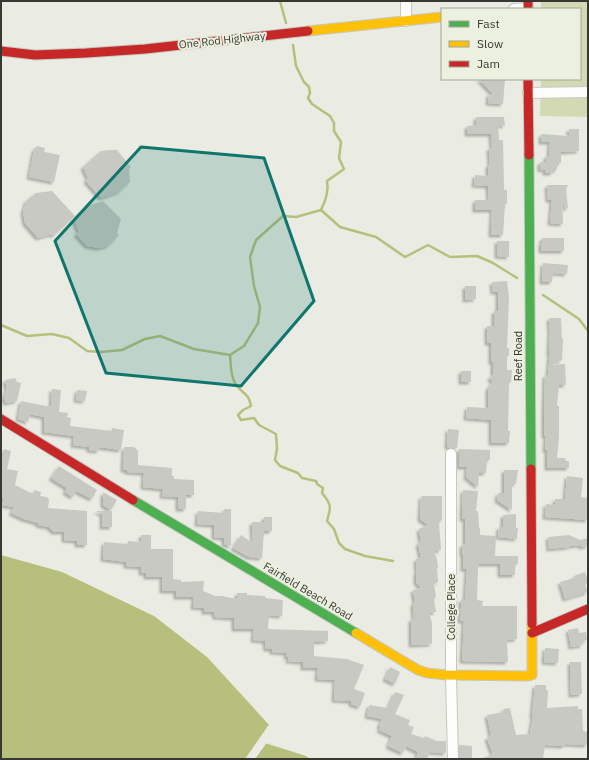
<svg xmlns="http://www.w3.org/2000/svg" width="589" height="760" viewBox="0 0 589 760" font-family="'IBM Plex Sans',sans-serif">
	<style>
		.green { fill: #d3dab3 }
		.water { fill: #b6bf7b }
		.pier { fill: #eaece3 }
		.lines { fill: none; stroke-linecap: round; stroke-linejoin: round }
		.stream { stroke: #b6bf7b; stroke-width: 2.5 }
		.building { fill: #c7c9c2; filter: url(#shadow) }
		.street-casing { stroke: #c6c8c0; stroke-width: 12 }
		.fast-casing { stroke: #c6c8c0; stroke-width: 11 }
		.slow-casing { stroke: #c6c8c0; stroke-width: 11 }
		.jam-casing { stroke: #c6c8c0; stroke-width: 11 }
		.street { stroke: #fcfcfb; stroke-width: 10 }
		.fast { stroke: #4caf50; stroke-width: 9 }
		.slow { stroke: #ffc107; stroke-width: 9 }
		.jam { stroke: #c62828; stroke-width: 9 }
		.marked { fill: #0f766e; fill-opacity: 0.2; stroke: #0f766e; stroke-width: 3; stroke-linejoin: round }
		.labels { text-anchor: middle; stroke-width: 4; stroke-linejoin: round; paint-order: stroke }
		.street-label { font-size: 11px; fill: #373832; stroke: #ecf0df }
	</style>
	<defs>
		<filter id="shadow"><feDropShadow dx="-2.5" dy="2.5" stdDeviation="1" flood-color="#0004"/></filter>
	</defs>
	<rect width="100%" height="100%" fill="#eaece3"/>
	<!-- green -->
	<polygon class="green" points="541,1 588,1 588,117 540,116 541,79 580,79 580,9 541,9"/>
	<!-- water -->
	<polygon class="water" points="1,555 62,572 154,616 207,657 271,727 265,743 306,756 310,759 1,759"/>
	<!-- pier -->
	<polygon class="pier" points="270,723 273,727 268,741 255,759 245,759"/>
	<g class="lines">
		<!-- stream -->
		<g class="stream">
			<polyline points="280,1 286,23"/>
			<path d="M293 45 296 66 304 82 309 87 310 93 308 98 312 104 330 116 334 123V131L341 142 339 158 344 169 327 181C329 190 325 202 321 210"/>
			<polyline points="543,295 579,319 588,331"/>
			<polyline points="1,325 27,336 52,334 69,338 87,351 101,352 122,350 145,339 160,336 194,349 230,355 244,346 258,323 260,307 254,286 250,257 256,240 283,216 296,217 321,210 340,227 376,237 405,257 428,245 450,257 477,256 493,263 517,278"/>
			<path d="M230 355C231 363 230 375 235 383 241 394 249 392 251 406L243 410 238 415 241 420 254 418 259 425 276 434 277 449 275 460 280 466 298 473 302 478 316 481 317 484 323 488 322 493C332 505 331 507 327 521L334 529 339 543 345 549 365 556 393 561"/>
		</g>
	</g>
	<!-- building -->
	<g class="building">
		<polygon points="479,79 505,79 503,104 488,103 489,94 493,94"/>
		<polygon points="476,117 504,117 505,126 498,125 499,140 503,140 504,190 507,190 507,204 505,204 503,235 491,235 492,210 475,210 475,200 489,200 488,186 474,185 475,175 488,176 488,165 490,165 489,148 492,148 491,134 467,134 467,126 476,125"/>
		<polygon points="569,129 579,129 579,151 561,152 561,163 557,163 557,170 553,170 553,173 545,173 545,169 540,170 540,162 546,162 546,156 549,156 550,142 541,142 541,134 569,136"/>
		<polygon points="37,146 45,148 44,152 60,155 54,182 29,177 34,150"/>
		<polygon points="110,150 117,150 131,167 129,169 130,182 119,192 101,198 86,181 88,178 83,167 101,151"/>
		<polygon points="547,185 568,185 566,190 568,208 566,209 562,200 563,224 550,223 552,200 548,200"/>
		<polygon points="52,191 75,216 53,236 52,234 38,238 25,223 23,211 26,203 25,202 36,193"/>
		<polygon points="103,201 121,219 117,233 119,235 108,246 99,248 87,246 76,234 79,232 74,219 87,206"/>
		<polygon points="542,238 564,238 564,251 541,251 541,243 542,243"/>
		<polygon points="497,241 509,241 509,257 497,256"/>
		<polygon points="543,263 568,265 567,274 553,273 552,282 542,282"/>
		<polygon points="507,281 509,297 507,348 509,348 509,356 507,356 507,370 512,370 511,382 509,382 508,431 510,431 509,443 491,443 491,420 466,418 467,407 488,408 488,389 493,381 489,378 493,375 493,362 491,362 491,343 487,343 487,326 494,326 494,311 498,311 498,292 493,292 492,282"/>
		<polygon points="465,286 476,286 476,299 465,300"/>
		<polygon points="549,318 561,318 562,339 563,339 562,360 551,365 565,364 566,385 559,385 557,406 559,406 559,436 557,458 565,458 566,461 569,461 569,468 547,468 547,450 545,450 546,436 544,436 544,418 545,375 548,375 550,353 549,353 550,332"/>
		<rect x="461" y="371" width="10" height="11"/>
		<polygon points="15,378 17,382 21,383 17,401 6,403 4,398 7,388 5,380"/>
		<polygon points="52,389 61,390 59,412 68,413 67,417 71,418 70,426 112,431 112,428 124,430 121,450 99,447 99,451 89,450 89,447 73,445 74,436 44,432 44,417 30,414 28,422 18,419 21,401 51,407"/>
		<polygon points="77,390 87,391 85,401 76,400"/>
		<polygon points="448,429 459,430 457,448 447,447"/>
		<polygon points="124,447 134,447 138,451 138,465 172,468 172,476 174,476 174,479 194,480 194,495 186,495 186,509 178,509 178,497 162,496 163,489 143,487 144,473 127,472 127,470 123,470"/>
		<polygon points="4,449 11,451 7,469 18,471 15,485 33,494 34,490 41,492 40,496 47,497 49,500 48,508 87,511 87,545 77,545 77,541 64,540 64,532 54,532 49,527 38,525 38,523 24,519 11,513 14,507 2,505 4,499 1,498 1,457"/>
		<polygon points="459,449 490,450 490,460 487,460 486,473 479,473 478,487 466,477 467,467 459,467"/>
		<polygon points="59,466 97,490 92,499 76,491 73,497 65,492 67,488 51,478"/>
		<polygon points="504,470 518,470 516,484 512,484 512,510 497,500 498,493 504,493"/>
		<polygon points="567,476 583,478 581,497 588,498 588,520 545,517 546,504 555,505 555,499 565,499"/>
		<polygon points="463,490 478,491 476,511 478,511 479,528 480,528 480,535 496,536 495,556 518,556 518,564 515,564 515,575 500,575 500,564 479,564 478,569 477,600 483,601 482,606 517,606 517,639 507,640 508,662 462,661 464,621 460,621 461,608 461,599 465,600 467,569 463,569 463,555 462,554 462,545 465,544 465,519 462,519"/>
		<polygon points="103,492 117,500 111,510 103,505"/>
		<polygon points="423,496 442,496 442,520 439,522 441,550 434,551 437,559 438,567 437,568 438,582 434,584 436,597 434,599 436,612 429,613 432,623 432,644 411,645 411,620 414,618 413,604 415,602 413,590 421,588 416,582 416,573 417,573 416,559 421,558 418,543 421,542 419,529 428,525 420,519 421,497"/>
		<polygon points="224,509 231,509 231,546 224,544 224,538 214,537 214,525 197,524 198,511 224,513"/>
		<polygon points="96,511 112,511 112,527 102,527 102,514"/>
		<polygon points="516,514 516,528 518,528 517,539 498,537 499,527 503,527 503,515"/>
		<polygon points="264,517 272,517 272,531 264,531 262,558 249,557 233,548 241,535 253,543 252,522 264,522"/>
		<polygon points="141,535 151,535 151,549 173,549 173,579 181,580 181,582 204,581 203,591 215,596 222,596 237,599 237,593 247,593 247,595 265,596 265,598 283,600 282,616 269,615 268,629 328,631 328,641 314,642 314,656 347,659 364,665 354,689 365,693 360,707 351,704 351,701 334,700 335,680 317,679 318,668 303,668 303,662 288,661 289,657 286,657 287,653 272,652 272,649 266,649 265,641 253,640 254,629 234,629 234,618 215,617 214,612 204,612 204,608 193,607 194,597 176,597 176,591 162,591 162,577 146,577 146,573 141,573 141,567 126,566 126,562 103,559 104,542 128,544 128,541 141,542"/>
		<polygon points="569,535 580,540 588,538 588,546 581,547 581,545 570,546 569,547 549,549 548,537"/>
		<polygon points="585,572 588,581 586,582 587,584 585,585 588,592 565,599 560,582 575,578 574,576"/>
		<polygon points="578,628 579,633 586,632 587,640 582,641 583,645 571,647 568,630"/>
		<polygon points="545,648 559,649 558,663 544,662"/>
		<polygon points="570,662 581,662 582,694 571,695"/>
		<polygon points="390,667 400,672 395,684 385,679"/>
		<polygon points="535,685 546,685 546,690 548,690 547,708 578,706 578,709 582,709 583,731 588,732 587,745 565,744 564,746 545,745 543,759 481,759 493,754 487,738 491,736 487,715 504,712 503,709 510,708 516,735 530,734 533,716 532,716"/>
		<polygon points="395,692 404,695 395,714 410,720 408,725 414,727 411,734 424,738 425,736 437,741 446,741 446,753 430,752 427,759 416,759 418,752 406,746 403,753 388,746 392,736 379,730 381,727 379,726 382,719 367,716 369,705 388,708"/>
		<polygon points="459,745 472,746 472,758 459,758"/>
	</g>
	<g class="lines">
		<defs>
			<g id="street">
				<polyline points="406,1 406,21"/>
				<polyline points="514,9 528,8"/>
				<polyline points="528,93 588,92"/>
				<polyline points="451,454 451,675 453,759"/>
			</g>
			<g id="fast">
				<polyline points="529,155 531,469"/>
				<polyline points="133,500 356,633"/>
			</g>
			<g id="slow">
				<polyline points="308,31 442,17"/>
				<polyline points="356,633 418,670 427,673 446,675 528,676 532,675 532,624"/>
			</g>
			<g id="jam">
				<polyline points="528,1 528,9"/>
				<polyline points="1,51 35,55 86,53 145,49 308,31"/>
				<polyline points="528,79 529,155"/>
				<polyline points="1,419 133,500"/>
				<polyline points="531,469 532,624"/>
				<polyline points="532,633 588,609"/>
			</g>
		</defs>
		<!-- street casing -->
		<use href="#street" class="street-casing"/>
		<!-- fast casing -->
		<use href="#fast" class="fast-casing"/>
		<!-- slow casing -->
		<use href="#slow" class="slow-casing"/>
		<!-- jam casing -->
		<use href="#jam" class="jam-casing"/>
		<!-- street -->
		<use href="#street" class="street"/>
		<!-- fast -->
		<use href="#fast" class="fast"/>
		<!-- slow -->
		<use href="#slow" class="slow"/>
		<!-- jam -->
		<use href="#jam" class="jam"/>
	</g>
	<!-- marked area -->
	<path class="marked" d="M141 147 264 158 314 301 241 386 106 373 55 241Z"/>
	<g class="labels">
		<!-- street labels -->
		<g class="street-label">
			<text transform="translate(222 40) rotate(-6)" y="4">One Rod Highway</text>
			<text transform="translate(518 356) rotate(-90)" y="4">Reef Road</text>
			<text transform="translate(308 591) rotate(31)" y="4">Fairfield Beach Road</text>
			<text transform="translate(451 607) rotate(-90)" y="4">College Place</text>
		</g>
	</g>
	<!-- border -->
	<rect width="589" height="760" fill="none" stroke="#373832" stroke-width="4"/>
	<!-- legend -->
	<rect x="441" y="8" width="140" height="72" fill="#ecf0df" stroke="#a4a69a"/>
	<rect x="449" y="21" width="20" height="6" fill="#4caf50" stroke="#a4a69a"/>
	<text x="477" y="28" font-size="12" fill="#373832">Fast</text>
	<rect x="449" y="41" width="20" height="6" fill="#ffc107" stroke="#a4a69a"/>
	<text x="477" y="48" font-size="12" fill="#373832">Slow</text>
	<rect x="449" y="61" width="20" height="6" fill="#c62828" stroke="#a4a69a"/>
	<text x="477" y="68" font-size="12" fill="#373832">Jam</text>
</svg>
